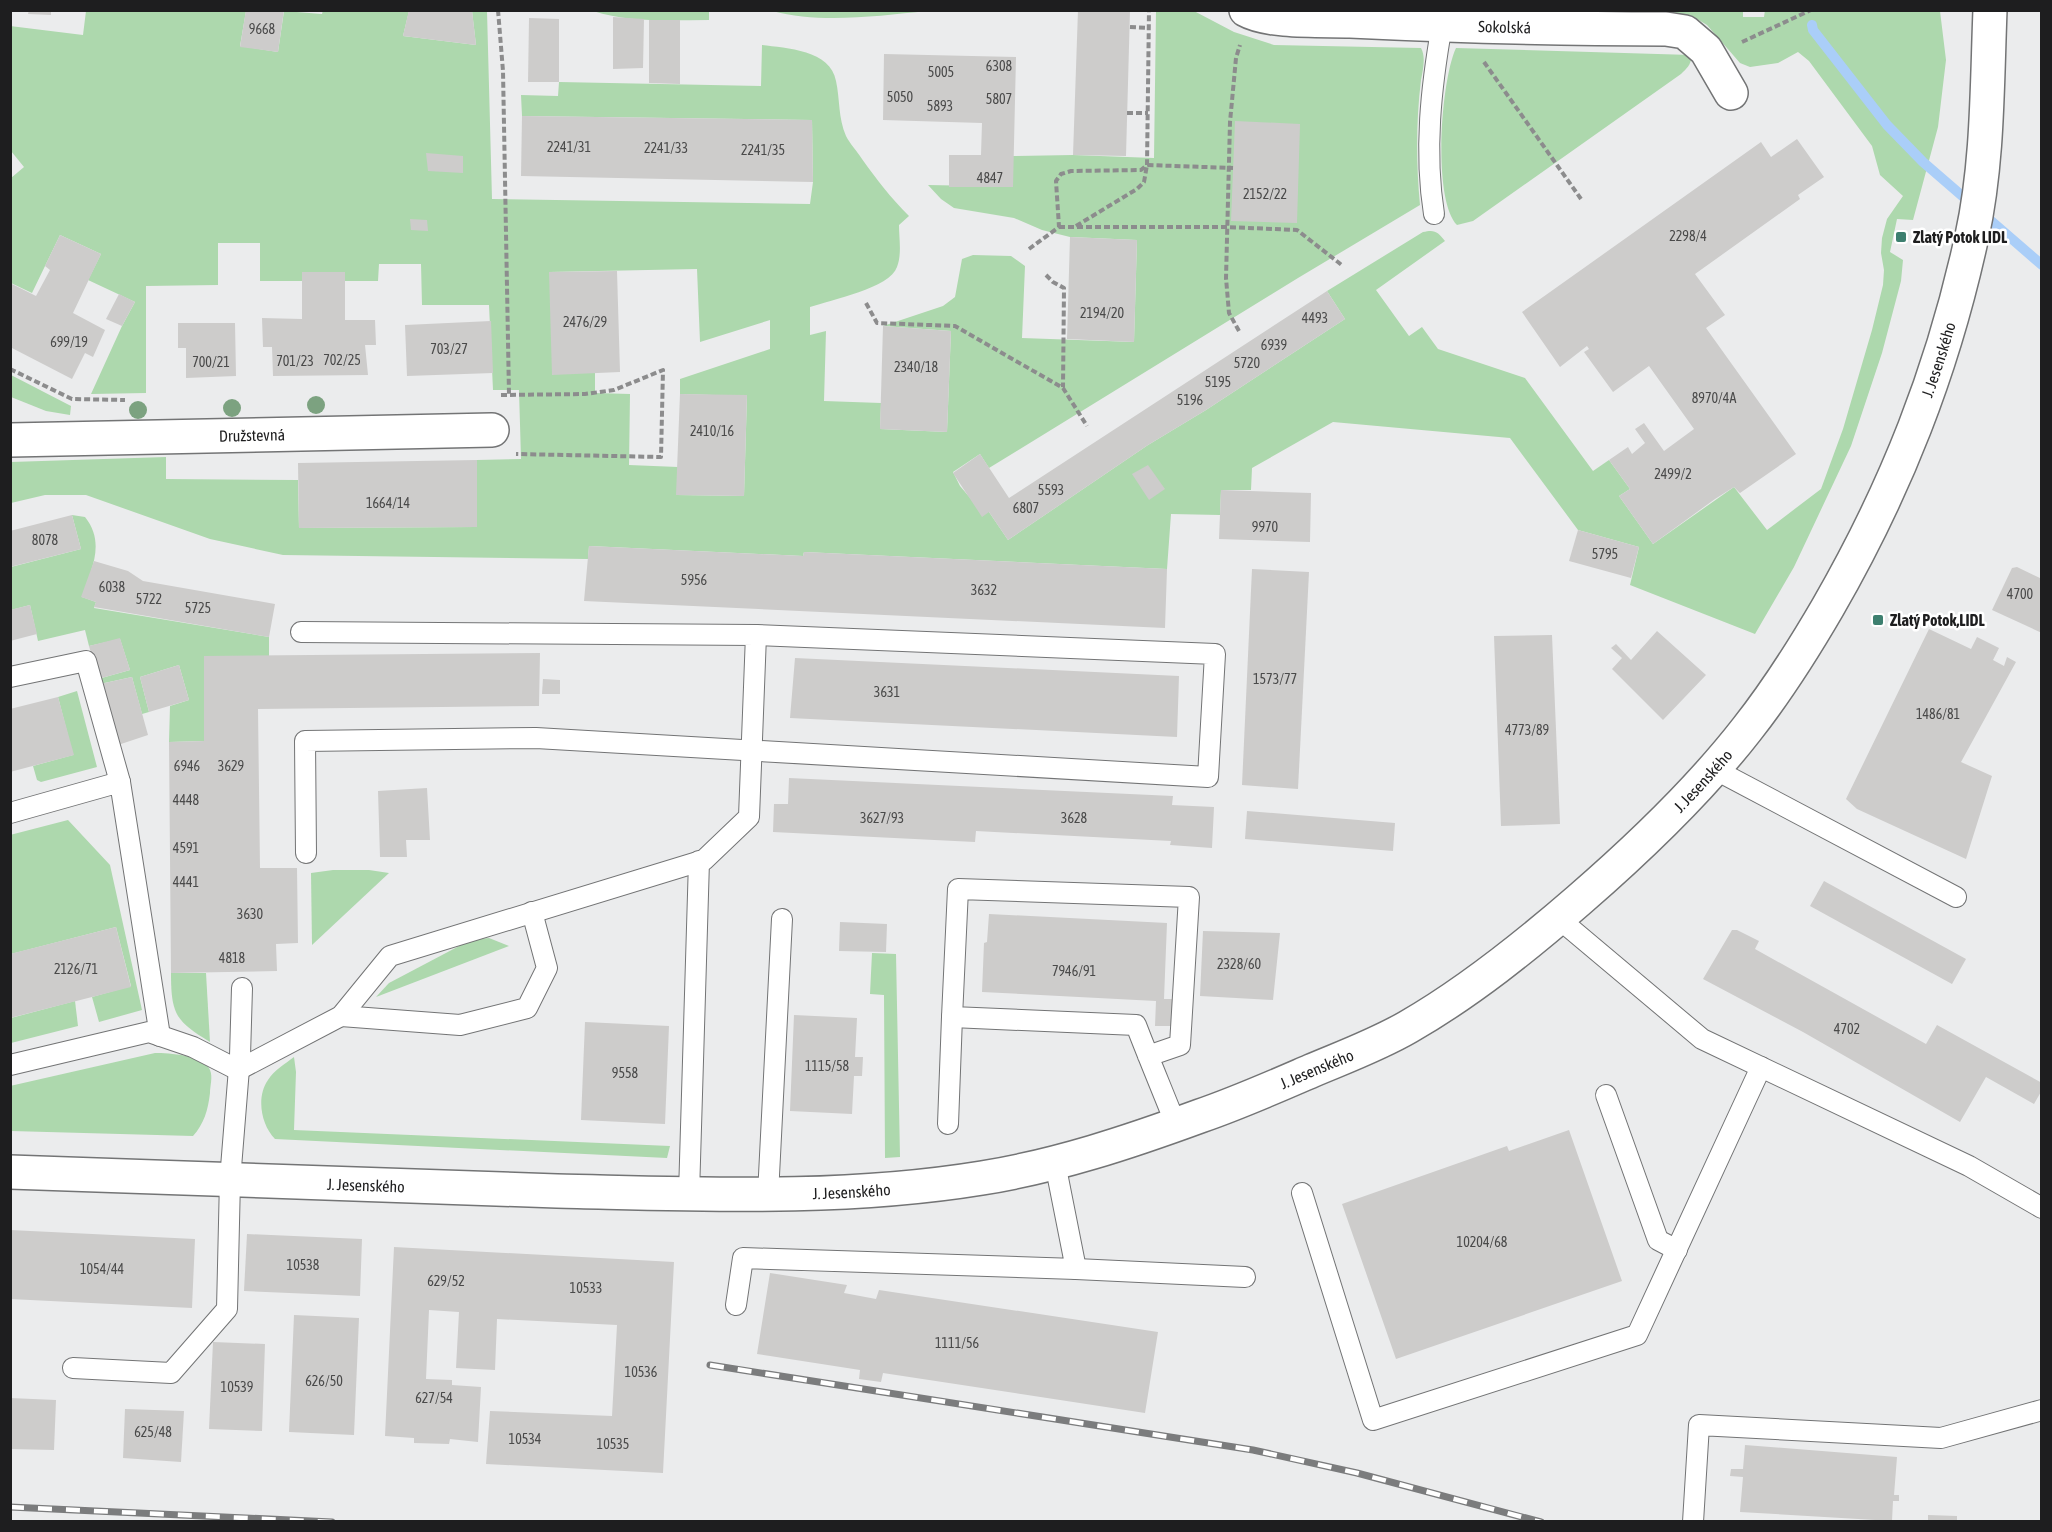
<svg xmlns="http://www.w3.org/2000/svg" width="2052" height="1532" viewBox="0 0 2052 1532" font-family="'Asap Condensed',sans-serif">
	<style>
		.green { fill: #add8ad; fill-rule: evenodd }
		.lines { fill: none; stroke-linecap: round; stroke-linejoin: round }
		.stream { stroke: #aacef8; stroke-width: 10 }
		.building { fill: #cdcccb }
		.service-casing { stroke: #737475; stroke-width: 22 }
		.minor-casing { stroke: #737475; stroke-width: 36 }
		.tertiary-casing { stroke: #737475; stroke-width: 36 }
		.path { stroke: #8c8c8d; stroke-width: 4; stroke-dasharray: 6 3; stroke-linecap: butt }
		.service { stroke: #fff; stroke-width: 20 }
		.minor { stroke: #fff; stroke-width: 33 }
		.tertiary { stroke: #fff; stroke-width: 33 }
		.rail-casing { stroke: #7b7c7d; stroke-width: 7 }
		.rail { stroke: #fff; stroke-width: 4.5; stroke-dasharray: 14; stroke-linecap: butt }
		.tree { fill: #7ca280 }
		.poi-dot { fill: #3d7f6f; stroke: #fff; stroke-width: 2 }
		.labels { text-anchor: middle; stroke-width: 5; stroke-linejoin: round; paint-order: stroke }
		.number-label { font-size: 14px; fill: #4a4a4a }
		.street-label { font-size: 16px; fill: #1e1e1f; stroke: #fff }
		.poi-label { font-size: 16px; font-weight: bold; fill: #1e1e1f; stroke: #fff; text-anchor: start }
	</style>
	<rect width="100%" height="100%" fill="#ebeced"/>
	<!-- green -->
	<g class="green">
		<path d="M323 10 409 11 403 36 476 45 472 11H487L492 199 810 204 813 182 812 120 522 116 521 95 558 96 559 82 761 86 762 45C786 48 831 50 836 81 840 99 838 118 846 136 850 144 857 151 862 159 877 180 890 197 909 216L899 225C899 238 902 254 897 267 890 288 831 300 810 307V335L826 331 824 401 881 403 880 429 947 432 951 331 883 326 943 306 955 297 962 259 973 255 1011 256 1025 266 1022 338 1134 342 1137 240 1070 237 1042 230 1014 218 954 208 941 199 928 185 980 186 1013 156 1073 155 1154 158 1156 11H1194L1234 32 1274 45 1421 48C1426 57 1423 69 1421 80 1416 121 1416 163 1420 205L1298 278 989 468 980 454 953 472 960 486 971 499 989 512 1008 540 1148 445 1206 410 1345 319 1327 291 1423 232C1435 229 1438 232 1445 241L1376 290 1409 336 1422 327 1438 349 1525 378 1593 471 1609 460 1630 489 1619 496 1653 544 1734 487 1767 530 1821 489 1843 429 1872 330 1883 285 1884 270 1881 253 1882 238 1887 219 1903 196 1880 175 1872 146 1809 61 1798 52 1778 63 1750 67 1740 63 1707 25 1692 16 1662 13V11H1743V17H1764L1765 10 1940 11 1946 60 1938 127 1913 220 1897 219 1890 252 1903 260 1901 281 1882 353 1851 446 1794 567 1755 634 1630 585 1639 547 1578 530 1510 438 1333 422 1252 468 1251 490H1221L1220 515 1171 514 1167 569 804 552 803 556 589 546 588 559 283 555 210 539 86 495H45L11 503V462L166 457V479L298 480 299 528 477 527V460L521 459 519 390H493L489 305H422L421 264H379L378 281H260V243H218V285L146 286V393L91 394 122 326 135 302 88 280 101 254 60 235 32 293 11 283V178L24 167 11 151 10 26 83 35 86 11H246L240 46 278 52 284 11 322 14ZM697 269 700 342 770 320V349L680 379V394L747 396 744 496 677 495 678 467 629 465 630 394 595 393V373L549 272Z"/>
		<path d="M593 11H709V20C670 20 630 23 593 11Z"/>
		<path d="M772 11V10L927 11C877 16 821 24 772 11Z"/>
		<path d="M1456 48 1691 55C1692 64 1687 68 1681 74L1473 221 1457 225C1432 199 1441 80 1456 48Z"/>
		<polygon points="11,375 71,406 70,415 46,411 11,397"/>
		<path d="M72 515 85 517C106 543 91 570 82 597L96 602 94 608 269 637V656L204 741 169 742 170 706 189 700 179 665 140 677 149 712 142 714 132 677 100 684 98 679 130 670 120 639 89 646 85 630 38 641 30 605 11 610V567L81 549Z"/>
		<polygon points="77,691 97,767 41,782 37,780 33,766 73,755 58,697"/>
		<polygon points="68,820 110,865 142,1010 99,1022 92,997 131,986 116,927 11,954 10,835"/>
		<polygon points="333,870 369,870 389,873 312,945 311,873"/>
		<polygon points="489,938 509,946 376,997 389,983 463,944 478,939"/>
		<polygon points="872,953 896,954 900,1157 885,1158 884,995 870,994"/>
		<path d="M171 973H206L210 1042C176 1021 171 1015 171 973Z"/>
		<polygon points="75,1001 78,1026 11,1043 11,1018"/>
		<path d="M155 1053C169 1053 204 1055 210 1070 213 1077 210 1086 210 1093 208 1110 204 1124 193 1136L11 1131 10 1086Z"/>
		<path d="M294 1057 296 1072 294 1130 670 1146 667 1158 275 1139C261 1125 256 1097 268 1080 274 1070 285 1064 294 1057Z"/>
	</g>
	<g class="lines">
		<!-- stream -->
		<polyline class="stream" points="1812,25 1813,30 1887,125 1923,162 2042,265"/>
	</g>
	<!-- building -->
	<g class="building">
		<polygon points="29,10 51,10 51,15 28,14"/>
		<polygon points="246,10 284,10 278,52 240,47"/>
		<polygon points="409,10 472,10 476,45 403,36"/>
		<polygon points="1078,10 1130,10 1126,156 1073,155"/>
		<polygon points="613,17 644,19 643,68 613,69"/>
		<polygon points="529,18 559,19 559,82 528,82"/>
		<polygon points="649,20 680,20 680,84 649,83"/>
		<polygon points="884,54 1016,57 1013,187 949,187 949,155 981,155 982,123 883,120"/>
		<polygon points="522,116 812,120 813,182 521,176"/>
		<polygon points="1235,121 1300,124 1297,223 1231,221"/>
		<polygon points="1797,139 1824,177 1798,195 1800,199 1695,274 1725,315 1706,328 1796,454 1740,493 1734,487 1715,499 1653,544 1619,496 1630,489 1609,460 1628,447 1632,454 1645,443 1635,429 1644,423 1664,451 1694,429 1649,366 1613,392 1584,352 1589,349 1587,346 1560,367 1522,312 1761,142 1771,157"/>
		<polygon points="426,153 463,156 463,173 428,171"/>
		<polygon points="410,219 427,220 428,231 411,230"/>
		<polygon points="60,235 101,254 73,313 105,330 93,357 85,353 72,379 10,347 10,283 36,296 50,270 45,266"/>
		<polygon points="1070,237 1137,240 1134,342 1067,339"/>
		<polygon points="617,271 620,372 552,375 549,272"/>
		<polygon points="302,272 345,272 345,320 375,320 376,345 365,345 368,375 273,376 272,347 263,347 262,318 302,319"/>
		<polygon points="1327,291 1345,319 1206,410 1148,445 1008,540 989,512 982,517 953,473 980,454 1009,498"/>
		<polygon points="119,294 135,302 122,326 106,319"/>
		<polygon points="491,321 493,373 407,376 405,325"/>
		<polygon points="178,323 235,323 236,376 186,378 186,348 178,348"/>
		<polygon points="883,326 951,331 947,432 880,429"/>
		<polygon points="680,394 747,395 744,496 676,495"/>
		<polygon points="477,460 477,527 299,528 298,463"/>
		<polygon points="1148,465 1165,489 1149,500 1132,474"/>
		<polygon points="1221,490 1311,493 1310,542 1219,539"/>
		<polygon points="72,515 81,549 10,567 10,531"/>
		<polygon points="1578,530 1639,547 1631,578 1569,561"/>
		<polygon points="589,546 803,556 804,552 1167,569 1165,628 584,601"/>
		<polygon points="94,561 128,571 143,581 275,604 269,637 94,607 96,602 81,597"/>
		<polygon points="2017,567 2042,579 2042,633 1992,610 2012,568"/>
		<polygon points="1252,569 1309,572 1298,789 1242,785"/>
		<polygon points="30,605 37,634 10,641 10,610"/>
		<polygon points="1929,629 1971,649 1977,637 1999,648 1993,660 2004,666 2007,657 2016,662 1961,762 1992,776 1966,859 1857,809 1846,799"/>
		<polygon points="1657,631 1706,675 1663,720 1612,669 1622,658 1611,648 1616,644 1631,660"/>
		<polygon points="1552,635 1560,824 1501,826 1494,636"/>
		<polygon points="120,638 130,670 98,679 89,646"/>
		<polygon points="540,653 539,706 258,709 260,868 297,868 298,943 276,944 277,971 171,973 169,742 204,741 204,656"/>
		<polygon points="795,658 1179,676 1177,737 790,718"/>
		<polygon points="179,665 189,700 149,712 140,677"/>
		<polygon points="132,677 148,735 115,746 100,684"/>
		<polygon points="543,679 560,680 560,694 542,694"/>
		<polygon points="58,697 74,755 10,772 10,709"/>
		<polygon points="789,778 1173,796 1172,805 1214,807 1212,848 1170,845 1171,841 976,831 975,842 773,832 774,804 788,804"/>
		<polygon points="427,788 430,840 406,840 407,857 380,857 378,791"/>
		<polygon points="1247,811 1395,823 1393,851 1245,839"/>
		<polygon points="1824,881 1966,959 1952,984 1810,906"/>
		<polygon points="989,914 1167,923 1164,999 1174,999 1173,1026 1155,1026 1156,1001 982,992 984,943 987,942"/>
		<polygon points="840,922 887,924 886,952 839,951"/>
		<polygon points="116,927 131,987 10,1018 10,954"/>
		<polygon points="1732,930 1737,930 1759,941 1755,949 1926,1044 1937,1025 2042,1083 2042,1090 2034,1104 1986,1077 1960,1122 1803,1032 1703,979"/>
		<polygon points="1203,931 1280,933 1273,1000 1200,996"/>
		<polygon points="794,1015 857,1018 855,1057 863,1057 862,1076 854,1076 852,1114 790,1111"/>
		<polygon points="585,1022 669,1026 665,1124 581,1120"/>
		<polygon points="1569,1130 1622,1281 1396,1359 1342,1204 1507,1146 1509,1151"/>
		<polygon points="10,1230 195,1239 192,1308 10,1299"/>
		<polygon points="247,1234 362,1239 360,1296 244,1291"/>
		<polygon points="394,1247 674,1262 663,1473 486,1464 490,1411 612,1416 617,1325 497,1319 495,1370 456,1368 459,1312 429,1310 426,1379 452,1380 452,1385 481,1387 478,1442 450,1439 449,1444 414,1443 414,1438 385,1436"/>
		<polygon points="770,1273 847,1285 844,1293 876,1299 879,1290 1158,1332 1145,1413 883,1373 881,1382 859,1379 860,1370 757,1354"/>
		<polygon points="294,1315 359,1318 354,1435 289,1432"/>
		<polygon points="213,1342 265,1344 262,1431 209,1429"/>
		<polygon points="10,1398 56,1400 54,1450 10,1449"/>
		<polygon points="125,1409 184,1411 181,1462 123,1458"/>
		<polygon points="1745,1445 1897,1457 1894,1495 1899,1495 1899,1501 1893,1501 1892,1521 1740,1512 1743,1477 1730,1476 1731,1469 1743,1469"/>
		<polygon points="1928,1515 1957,1516 1957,1521 1928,1521"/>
	</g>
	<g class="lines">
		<defs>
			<g id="service">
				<path d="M1434 214C1424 151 1431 87 1442 25"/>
				<polyline points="10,677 86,661 120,782"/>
				<polyline points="1714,769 1956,897"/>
				<polyline points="10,813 120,782 160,1036"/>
				<polyline points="306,853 305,741 536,738 1208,777 1215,654 756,635"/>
				<polyline points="1558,918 1702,1039 1969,1166 2042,1208"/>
				<polyline points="341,1016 460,1025 527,1008 547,968 532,912"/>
				<path d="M1148 1056 1180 1045 1189 897 958 889 952 1017 1136 1025C1149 1059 1163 1092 1176 1125"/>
				<polyline points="10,1065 149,1032 193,1047 238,1070 341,1016 390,956 704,860 749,817 756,635 301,632"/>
				<polyline points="1606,1095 1658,1240 1677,1250"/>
				<polyline points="948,1124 952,1017"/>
				<polyline points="1302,1193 1373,1420 1637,1335 1761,1067"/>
				<polyline points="689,1194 699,861"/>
				<polyline points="768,1195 782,919"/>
				<polyline points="1076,1269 1245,1277"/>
				<polyline points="736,1305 743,1258 1076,1269 1055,1163"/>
				<polyline points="73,1368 171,1373 227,1309 230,1180 240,1056 242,988"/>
				<polyline points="1693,1522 1699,1425 1941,1438 2042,1410"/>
			</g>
			<g id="minor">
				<path id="s1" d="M1246 10C1269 23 1322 20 1350 21 1455 26 1561 29 1666 29L1685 32 1706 50 1731 93"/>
				<path id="s2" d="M10 440 492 430"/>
			</g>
			<g id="tertiary">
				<path id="s3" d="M10 1172C193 1179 375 1186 557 1191 699 1194 841 1201 982 1178 1057 1166 1129 1142 1200 1116 1238 1103 1274 1087 1311 1071 1344 1057 1377 1045 1408 1027 1469 992 1526 946 1579 900 1639 848 1698 792 1747 729 1777 691 1803 650 1828 607 1896 489 1943 370 1972 236 1988 163 1987 85 1990 10"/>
			</g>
		</defs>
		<!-- service casing -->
		<use href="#service" class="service-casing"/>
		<!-- minor casing -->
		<use href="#minor" class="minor-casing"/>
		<!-- tertiary casing -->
		<use href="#tertiary" class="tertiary-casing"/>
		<!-- path -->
		<g class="path">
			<polyline points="498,10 503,71 509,395"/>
			<polyline points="1130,27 1149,28"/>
			<polyline points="1742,42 1811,10"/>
			<polyline points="1484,62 1581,199"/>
			<polyline points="1127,113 1148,113"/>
			<polyline points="1076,226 1137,189 1144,182 1147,165 1233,168"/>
			<polyline points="1059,227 1227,227 1297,230 1343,266"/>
			<polyline points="1029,249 1059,227 1056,181 1061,174 1071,171 1141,170 1147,165 1149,10"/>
			<polyline points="1046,275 1053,282 1064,288 1063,387"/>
			<polyline points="866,303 877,323 955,326 1063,388 1087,426"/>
			<polyline points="1239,331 1229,313 1226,278 1230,122 1236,58 1240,45"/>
			<polyline points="10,369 72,399 125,400"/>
			<polyline points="501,395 585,394 614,390 663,370 661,457 516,454"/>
		</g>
		<!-- service -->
		<use href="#service" class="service"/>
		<!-- minor -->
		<use href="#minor" class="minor"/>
		<!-- tertiary -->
		<use href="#tertiary" class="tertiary"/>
		<defs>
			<g id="rail">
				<polyline points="710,1365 1253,1450 1357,1473 1541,1522"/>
				<polyline points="10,1507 332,1522"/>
			</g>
		</defs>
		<!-- rail casing -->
		<use href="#rail" class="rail-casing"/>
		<!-- rail -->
		<use href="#rail" class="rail"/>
	</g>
	<!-- trees -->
	<g class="tree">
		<circle cx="316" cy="405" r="9"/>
		<circle cx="232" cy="408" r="9"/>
		<circle cx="138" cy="410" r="9"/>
	</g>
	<!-- markers -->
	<g class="poi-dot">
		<rect x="1895" y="231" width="12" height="12" rx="3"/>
		<rect x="1872" y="614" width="12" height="12" rx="3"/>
	</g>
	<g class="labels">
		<!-- number labels -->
		<g class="number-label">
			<text x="262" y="34">9668</text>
			<text x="999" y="71">6308</text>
			<text x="941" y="77">5005</text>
			<text x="900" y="102">5050</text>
			<text x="999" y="104">5807</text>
			<text x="940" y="111">5893</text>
			<text x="569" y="152">2241/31</text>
			<text x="666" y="153">2241/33</text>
			<text x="763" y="155">2241/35</text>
			<text x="990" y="183">4847</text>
			<text x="1265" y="199">2152/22</text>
			<text x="1688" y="241">2298/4</text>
			<text x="1102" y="318">2194/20</text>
			<text x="1315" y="323">4493</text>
			<text x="585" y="327">2476/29</text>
			<text x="69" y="347">699/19</text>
			<text x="1274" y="350">6939</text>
			<text x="449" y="354">703/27</text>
			<text x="342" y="365">702/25</text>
			<text x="295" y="366">701/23</text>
			<text x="211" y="367">700/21</text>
			<text x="1247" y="368">5720</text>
			<text x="916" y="372">2340/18</text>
			<text x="1218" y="387">5195</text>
			<text x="1714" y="403">8970/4A</text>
			<text x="1190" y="405">5196</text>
			<text x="712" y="436">2410/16</text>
			<text x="1673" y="479">2499/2</text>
			<text x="1051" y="495">5593</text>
			<text x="388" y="508">1664/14</text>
			<text x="1026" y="513">6807</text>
			<text x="1265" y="532">9970</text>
			<text x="45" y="545">8078</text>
			<text x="1605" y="559">5795</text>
			<text x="694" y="585">5956</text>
			<text x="112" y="592">6038</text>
			<text x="984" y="595">3632</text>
			<text x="2020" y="599">4700</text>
			<text x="149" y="604">5722</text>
			<text x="198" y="613">5725</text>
			<text x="1275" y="684">1573/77</text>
			<text x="887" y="697">3631</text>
			<text x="1938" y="719">1486/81</text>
			<text x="1527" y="735">4773/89</text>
			<text x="187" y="771">6946</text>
			<text x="231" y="771">3629</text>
			<text x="186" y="805">4448</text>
			<text x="882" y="823">3627/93</text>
			<text x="1074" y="823">3628</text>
			<text x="186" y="853">4591</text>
			<text x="186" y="887">4441</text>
			<text x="250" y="919">3630</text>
			<text x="232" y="963">4818</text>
			<text x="1239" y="969">2328/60</text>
			<text x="76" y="974">2126/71</text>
			<text x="1074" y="976">7946/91</text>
			<text x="1847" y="1034">4702</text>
			<text x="827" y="1071">1115/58</text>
			<text x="625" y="1078">9558</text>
			<text x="1482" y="1247">10204/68</text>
			<text x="303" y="1270">10538</text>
			<text x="102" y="1274">1054/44</text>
			<text x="446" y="1286">629/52</text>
			<text x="586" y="1293">10533</text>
			<text x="957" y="1348">1111/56</text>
			<text x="641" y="1377">10536</text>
			<text x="324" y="1386">626/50</text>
			<text x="237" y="1392">10539</text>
			<text x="434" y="1403">627/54</text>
			<text x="153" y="1437">625/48</text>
			<text x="525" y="1444">10534</text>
			<text x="613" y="1449">10535</text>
		</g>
		<!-- street labels -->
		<g class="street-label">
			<text dy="6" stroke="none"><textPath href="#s1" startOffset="260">Sokolská</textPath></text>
			<text dy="6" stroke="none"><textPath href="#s3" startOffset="2298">J. Jesenského</textPath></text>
			<text dy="6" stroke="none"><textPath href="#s2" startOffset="242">Družstevná</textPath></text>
			<text dy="6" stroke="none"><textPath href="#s3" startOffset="1812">J. Jesenského</textPath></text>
			<text dy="6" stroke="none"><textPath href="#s3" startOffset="1326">J. Jesenského</textPath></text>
			<text dy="6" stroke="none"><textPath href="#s3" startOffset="356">J. Jesenského</textPath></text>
			<text dy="6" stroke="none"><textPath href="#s3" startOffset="842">J. Jesenského</textPath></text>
		</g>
		<!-- poi labels -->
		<g class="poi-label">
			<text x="1913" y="243">Zlatý Potok LIDL</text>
			<text x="1890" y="626">Zlatý Potok,LIDL</text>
		</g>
	</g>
	<!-- border -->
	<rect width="2052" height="1532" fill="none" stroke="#1e1e1f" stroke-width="24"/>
</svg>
